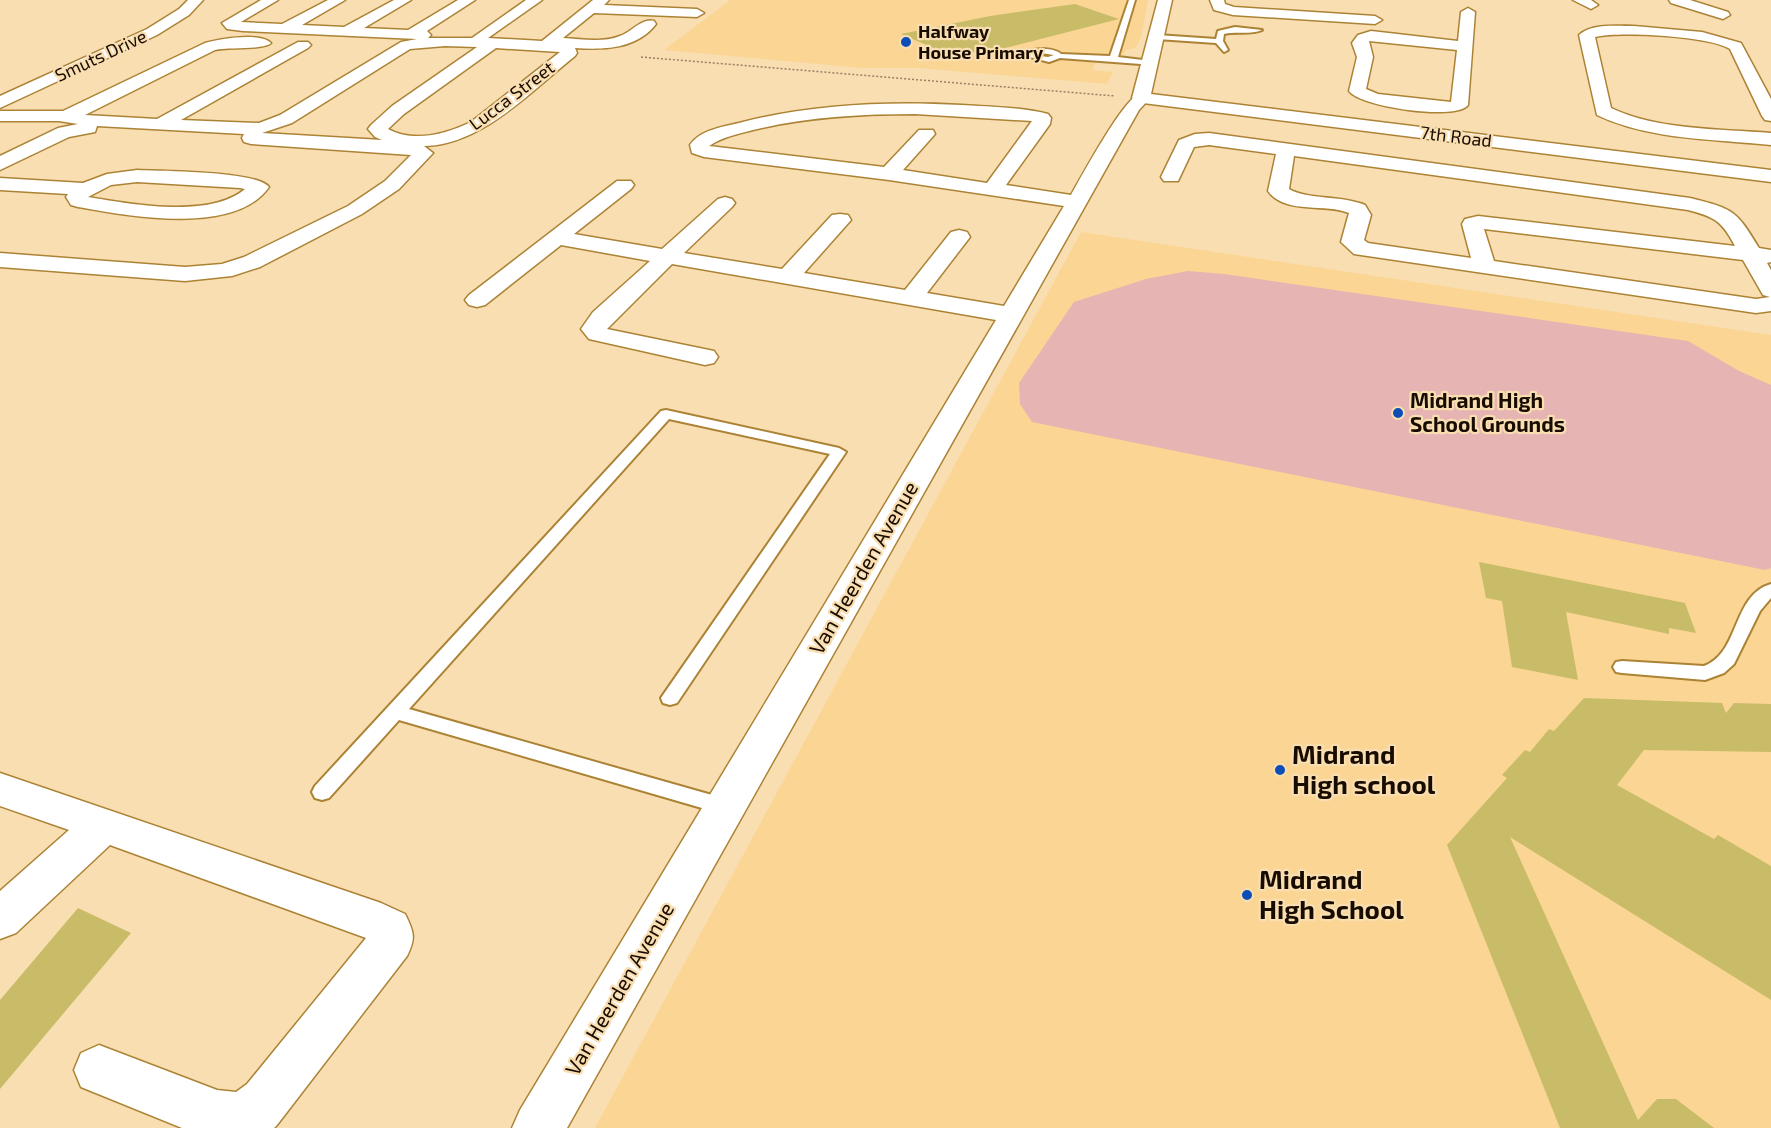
<svg xmlns="http://www.w3.org/2000/svg" width="1771" height="1128" viewBox="0 0 1771 1128" font-family="'Exo 2',sans-serif">
	<style>
		.built { fill: #fbd594 }
		.green { fill: #e6b4b2 }
		.building { fill: #c9bc68 }
		.lines { fill: none; stroke-linecap: round; stroke-linejoin: round }
		.lane-casing { stroke: #ac8335; stroke-width: 4 }
		.street-casing { stroke: #ac8335; stroke-width: 3 }
		.secondary-casing { stroke: #ac8335; stroke-width: 3 }
		.path { stroke: #968264; stroke-width: 1.5; stroke-dasharray: 2 2; stroke-linecap: butt }
		.lane { fill: #fff; fill-rule: evenodd }
		.street { fill: #fff; fill-rule: evenodd }
		.secondary { fill: #fff; fill-rule: evenodd }
		.poi-dot { fill: #0d4db8; stroke: #f9deb2; stroke-width: 2 }
		.labels { text-anchor: middle; stroke-width: 4.5; stroke-linejoin: round; paint-order: stroke }
		.far-poi-label { font-size: 18px; font-weight: bold; fill: #180c00; stroke: #f9deb2; text-anchor: start }
		.far-street-label { font-size: 18px; fill: #180c00; stroke: #f9deb2 }
		.poi-label { font-size: 21px; font-weight: bold; fill: #180c00; stroke: #f9deb2; text-anchor: start }
		.street-label { font-size: 21px; fill: #180c00; stroke: #f9deb2 }
		.near-poi-label { font-size: 26px; font-weight: bold; fill: #180c00; stroke: #f9deb2; text-anchor: start }
	</style>
	<rect width="100%" height="100%" fill="#f9deb2"/>
	<!-- built -->
	<g class="built">
		<polygon points="730,0 1148,0 1141,37 1136,48 1126,50 1121,57 1147,60 1096,59 1093,70 1113,72 1107,84 918,68 862,68 664,50"/>
		<polygon points="1081,232 1771,335 1771,1128 595,1128"/>
	</g>
	<!-- green -->
	<polygon class="green" points="1188,271 1224,274 1688,341 1739,371 1771,385 1771,568 1765,570 1032,422 1020,404 1019,383 1074,302 1146,279"/>
	<!-- building -->
	<g class="building">
		<polygon points="1075,4 1119,19 1001,49 997,47 969,53 960,49 945,53 901,34 990,16"/>
		<polygon points="1479,562 1685,603 1696,633 1669,628 1669,634 1566,612 1578,680 1512,667 1502,601 1486,598"/>
		<polygon points="1584,698 1722,703 1726,713 1734,703 1771,704 1771,752 1644,750 1617,785 1714,839 1718,835 1771,866 1771,1000 1510,837 1638,1120 1657,1099 1676,1099 1714,1128 1560,1128 1447,845 1507,778 1502,775 1525,750 1530,752 1549,729 1554,731"/>
		<polygon points="78,908 131,933 0,1089 0,1000"/>
	</g>
	<g class="lines">
		<defs>
			<g id="lane">
				<path d="M1129 0H1135L1118 57 1151 61 1155 63 1154 65 1060 58 1049 62 1026 56 1028 51C1039 49 1052 47 1061 54L1110 56ZM1040 53 1054 55 1048 57 1034 55Z"/>
				<path d="M1235 27 1262 30C1251 35 1236 31 1224 34L1223 41 1228 50 1224 52 1216 43 1157 39 1153 37 1157 35 1216 39 1218 31Z"/>
				<polygon points="666,410 839,448 846,452 677,703 670,705 663,703 661,698 830,454 669,419 409,709 726,799 733,801 736,807 733,813 726,815 399,720 329,798 322,800 315,798 312,792 315,786 661,411"/>
				<path d="M1771 584V598L1760 611 1734 664 1724 673 1705 680 1622 673 1616 672 1613 667 1616 662 1622 661 1704 666C1740 653 1732 595 1771 584Z"/>
			</g>
			<g id="street">
				<path d="M261 0H278L241 22 282 24 328 0H345L302 25 344 27 394 0H411L364 28 408 30 458 0H475L427 31 431 35 428 38H472L526 0H542L488 38 542 41 593 0H609L604 5 697 9 704 13 697 17 594 13 563 38C581 39 603 43 620 36 632 32 641 18 654 21L656 24C637 49 604 50 575 48L577 53 575 56C531 91 482 145 424 146L433 153 399 189 362 214 260 267 232 276 185 281 0 267V253L185 267 222 264 244 257 348 206 385 181 411 155 251 144 244 142 242 138 244 134 97 126 95 132 69 137 0 170V156L58 128 78 124 59 121H0V111H63L205 43C219 39 260 32 271 43 264 50 228 47 215 50L85 115 157 119 298 42H308L311 45 308 48 181 120 259 123 280 115 401 42 417 39 243 31 227 29 222 23ZM445 46 477 47 392 106 371 125 368 129 375 137 382 140 262 133 292 123 410 49ZM496 48 560 52 471 122C446 134 414 143 388 129L404 114Z"/>
				<polygon points="1210,0 1224,0 1225,4 1234,7 1375,16 1382,20 1375,24 1233,15 1214,10"/>
				<polygon points="1573,0 1591,0 1598,5 1591,9"/>
				<polygon points="1669,0 1690,0 1728,12 1730,15 1723,19 1671,3"/>
				<path d="M1468 8 1475 12 1468 105C1456 121 1360 107 1349 91L1357 57 1352 43 1358 35 1371 31 1458 41 1461 12ZM1369 41 1457 50 1451 102 1378 94 1366 89 1373 57Z"/>
				<path d="M1634 26 1702 32 1741 43 1771 99V121L1765 120 1762 116 1730 49C1709 36 1619 31 1595 37L1611 108C1657 130 1721 129 1771 133V145C1714 139 1649 140 1597 115L1579 35C1591 23 1618 26 1634 26Z"/>
				<path d="M1141 93 1147 94 1150 98 1139 110 567 1128H512L520 1110 996 320 672 264 607 329 714 351 718 357 714 363 705 365 589 339 581 329 593 312 650 261 561 245 485 305 477 307 469 305 465 300 469 295 617 181H631L634 185 631 189 574 234 662 249 718 199 725 197 732 199 735 203 732 207 684 253 782 269 832 215 840 214 848 215 851 220 804 273 905 290 951 232 959 230 967 232 970 237 927 293 1004 306 1064 206 889 180 704 157 692 153 690 145C700 130 722 127 739 123 812 104 886 101 962 105 991 107 1020 107 1048 114L1051 118 1050 124 1006 185 1071 195C1082 176 1124 97 1141 93ZM915 114 1032 121 987 183 903 170 935 134 933 130H919L884 167 709 146C722 137 738 134 753 130 806 117 860 114 915 114Z"/>
				<path d="M1209 133 1690 198C1734 209 1736 210 1759 248L1771 250V262L1767 263 1771 270V311L1756 313 1354 254 1341 242 1349 213C1325 203 1285 215 1268 191L1276 154 1209 145 1194 147 1178 181H1164L1161 177 1179 140 1195 134ZM1294 156 1688 210C1715 217 1722 221 1735 246L1478 216 1465 219 1462 224 1471 258 1368 243 1364 240 1371 215 1365 205C1341 195 1308 200 1289 189ZM1484 229 1743 260 1763 295 1770 297 1756 299 1494 261Z"/>
				<path d="M137 170C160 171 258 171 269 187 235 236 128 216 78 207L71 205 66 197 68 194 0 190V178L83 183 107 174ZM137 182 240 188 245 189C210 219 131 204 88 197L111 185Z"/>
				<path d="M0 773 381 903 405 914C414 932 416 938 407 956L277 1125 274 1128H182L81 1087 74 1070 81 1053 99 1045 217 1090 236 1092 247 1084 366 938 110 845 16 933 0 939V891L69 830 0 806Z"/>
			</g>
			<g id="secondary">
				<polygon points="188,0 203,0 189,15 157,35 0,108 0,96 147,29 179,9"/>
				<polygon points="1158,0 1172,0 1151,94 1771,170 1771,182 1135,102 1132,98"/>
			</g>
		</defs>
		<!-- lane casing -->
		<use href="#lane" class="lane-casing"/>
		<!-- street casing -->
		<use href="#street" class="street-casing"/>
		<!-- secondary casing -->
		<use href="#secondary" class="secondary-casing"/>
		<!-- path -->
		<polyline class="path" points="641,57 1115,96"/>
		<!-- lane -->
		<use href="#lane" class="lane"/>
		<!-- street -->
		<use href="#street" class="street"/>
		<!-- secondary -->
		<use href="#secondary" class="secondary"/>
	</g>
	<!-- markers -->
	<g class="poi-dot">
		<circle cx="906" cy="42" r="6"/>
		<circle cx="1398" cy="413" r="6"/>
		<circle cx="1280" cy="770" r="6"/>
		<circle cx="1247" cy="895" r="6"/>
	</g>
	<g class="labels">
		<!-- far-poi labels -->
		<g class="far-poi-label">
			<text x="918" y="38">Halfway<tspan x="918" dy="21">House Primary</tspan></text>
		</g>
		<!-- far-street labels -->
		<g class="far-street-label">
			<text transform="translate(101 56) rotate(-25)" y="6">Smuts Drive</text>
			<text transform="translate(512 96) rotate(-37)" y="6">Lucca Street</text>
			<text transform="translate(1456 137) rotate(7)" y="6">7th Road</text>
		</g>
		<!-- poi labels -->
		<g class="poi-label">
			<text x="1410" y="408">Midrand High<tspan x="1410" dy="24">School Grounds</tspan></text>
		</g>
		<!-- street labels -->
		<g class="street-label">
			<text transform="translate(864 568) rotate(-60)" y="7">Van Heerden Avenue</text>
			<text transform="translate(620 989) rotate(-60)" y="7">Van Heerden Avenue</text>
		</g>
		<!-- near-poi labels -->
		<g class="near-poi-label">
			<text x="1292" y="764">Midrand<tspan x="1292" dy="30">High school</tspan></text>
			<text x="1259" y="889">Midrand<tspan x="1259" dy="30">High School</tspan></text>
		</g>
	</g>
</svg>
